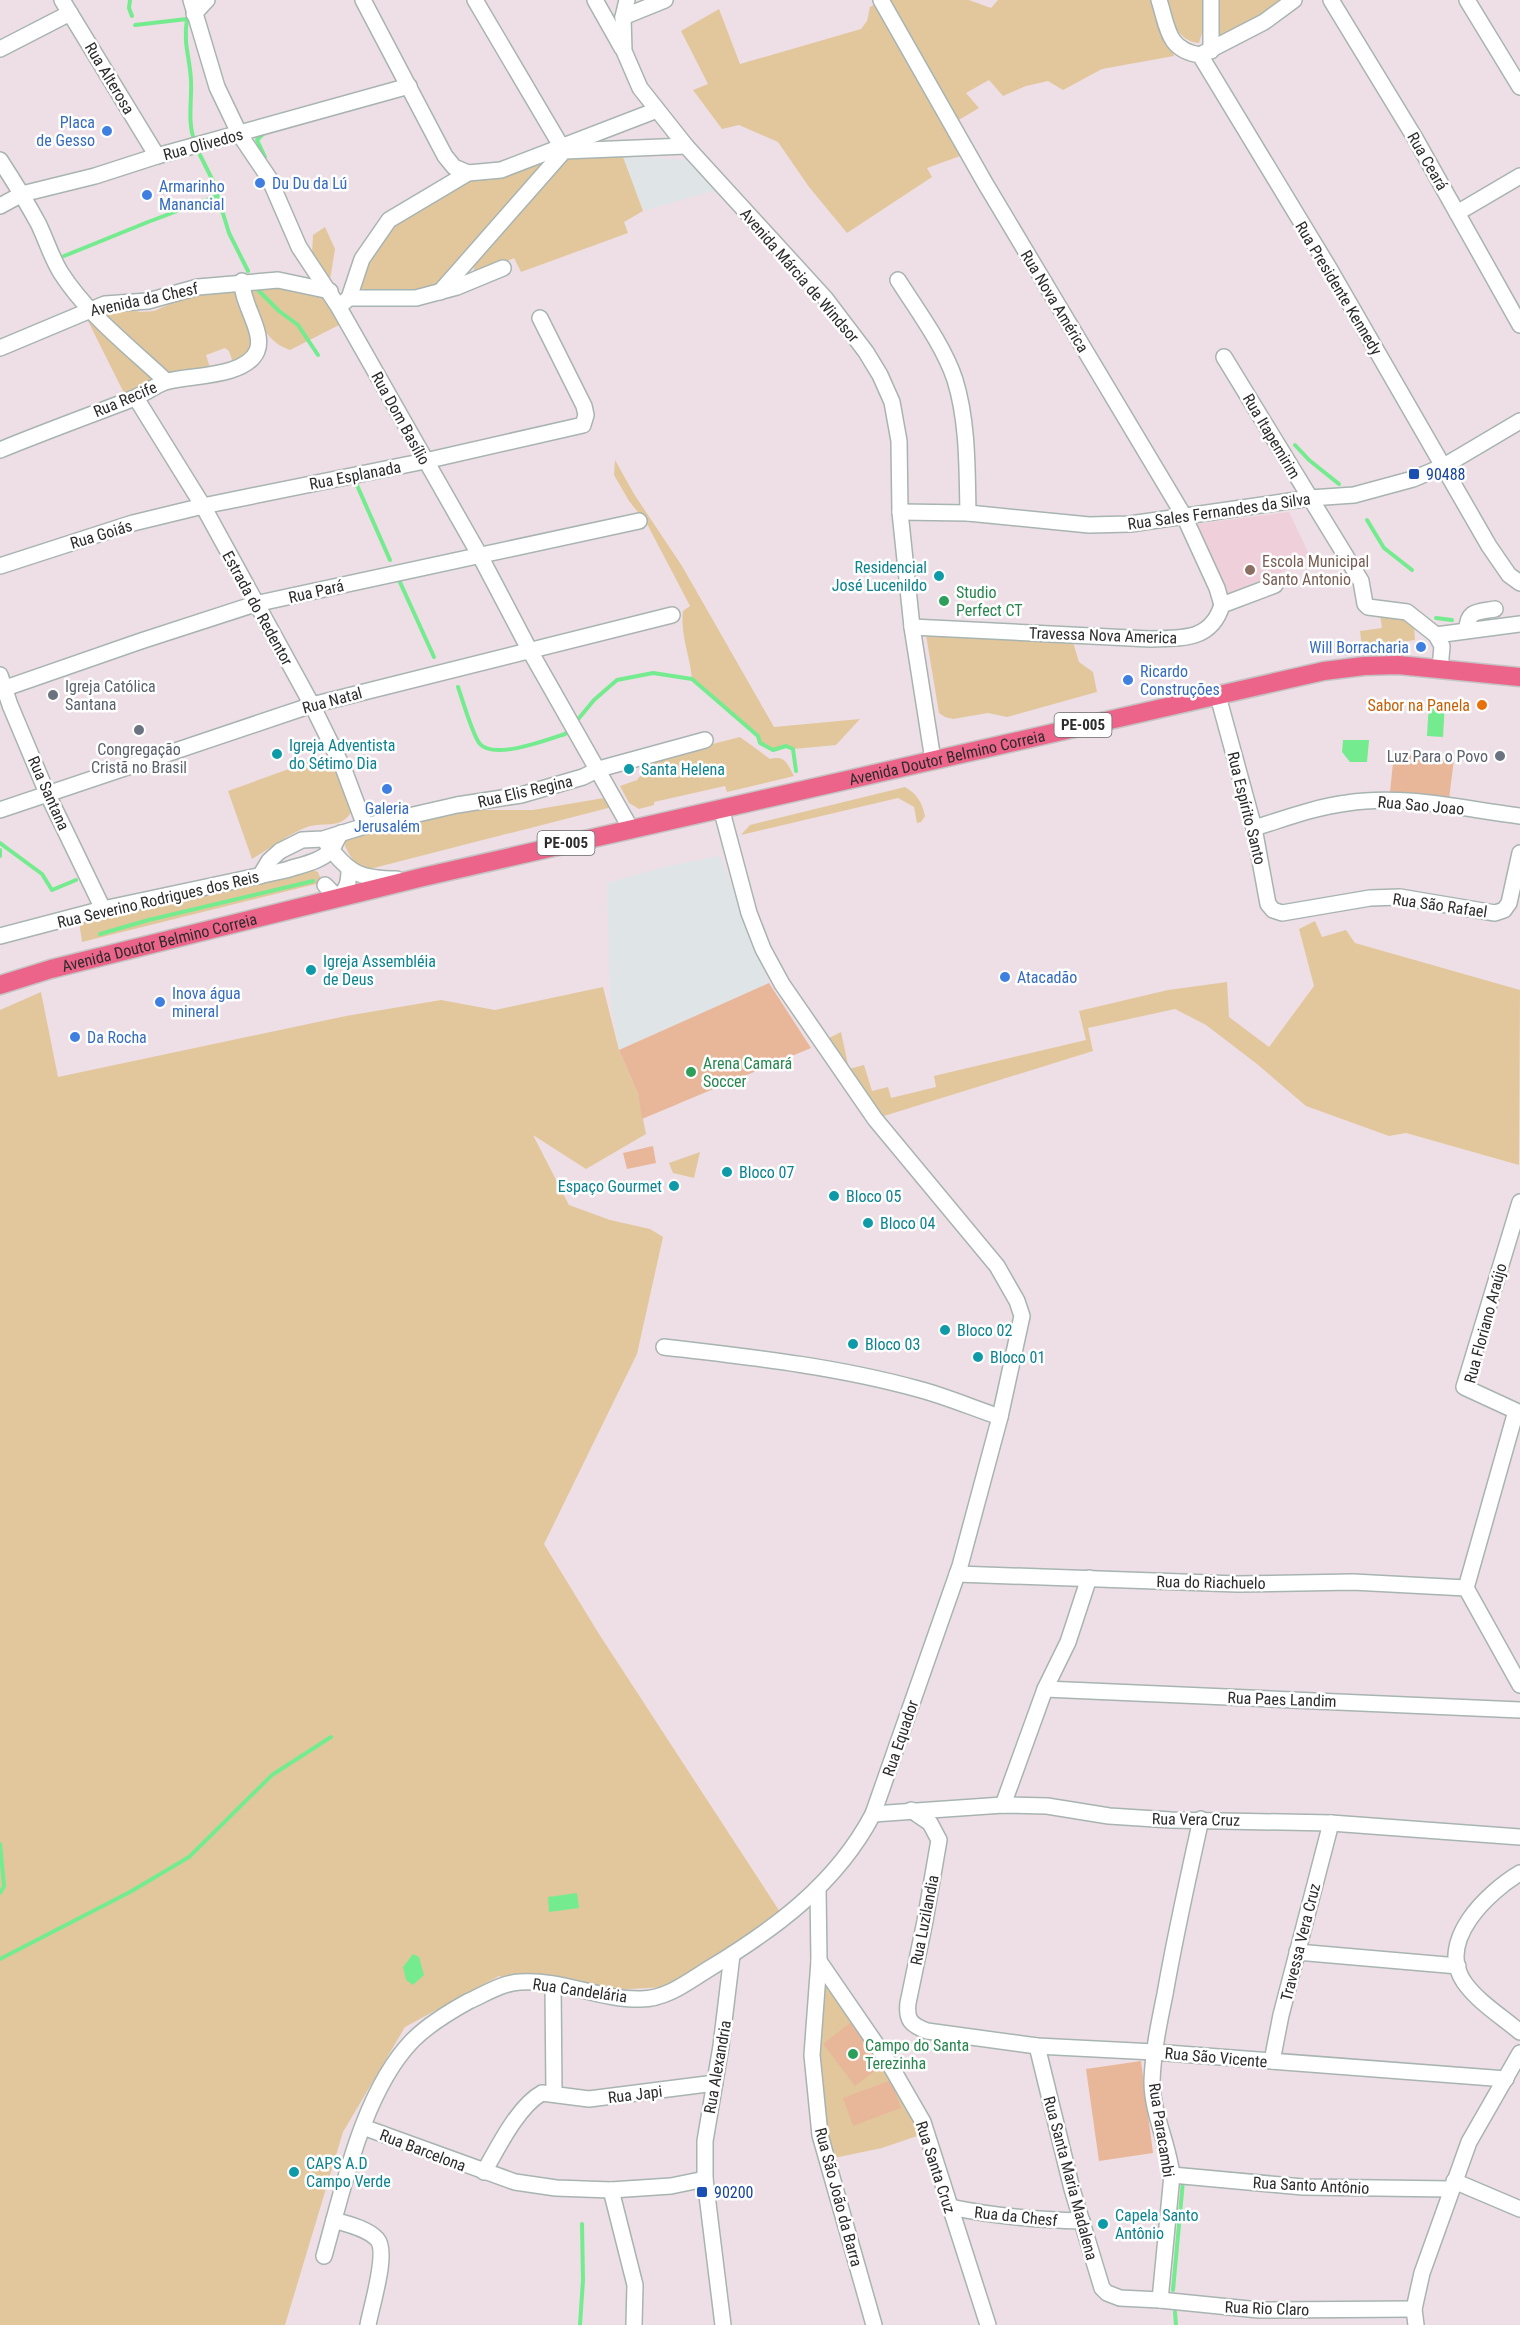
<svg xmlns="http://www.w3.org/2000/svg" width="1520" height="2325" viewBox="0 0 1520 2325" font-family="'Roboto Condensed',sans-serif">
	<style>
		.industrial { fill: #dfe4e6 }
		.education { fill: #eecfda }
		.green { fill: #e2c79d }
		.pitch { fill: #e8b799 }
		.water { fill: #75eb8f }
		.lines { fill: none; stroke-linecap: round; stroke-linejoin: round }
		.stream { stroke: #75eb8f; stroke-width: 4 }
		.minor-casing { stroke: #a8b4b1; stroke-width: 18 }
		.major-casing { stroke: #c4c4c4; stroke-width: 21 }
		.minor { stroke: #fff; stroke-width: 15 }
		.major { stroke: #ed648a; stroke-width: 18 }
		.shop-dot { fill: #3f7fe0; stroke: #fff; stroke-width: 2 }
		.transit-dot { fill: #1a4fb4; stroke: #fff; stroke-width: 2 }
		.education-dot { fill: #8d6e63; stroke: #fff; stroke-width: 2 }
		.culture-dot { fill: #0f9aa8; stroke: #fff; stroke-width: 2 }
		.leisure-dot { fill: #2e9e5b; stroke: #fff; stroke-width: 2 }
		.worship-dot { fill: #6b7280; stroke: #fff; stroke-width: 2 }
		.food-dot { fill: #e8710a; stroke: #fff; stroke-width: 2 }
		.labels { text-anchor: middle; stroke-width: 5; stroke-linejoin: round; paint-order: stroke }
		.shield { fill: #fff; stroke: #6b6b6b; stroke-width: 1.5 }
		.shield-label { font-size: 15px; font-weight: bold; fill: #2c2c2c }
		.street-label { font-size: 16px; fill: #2c2c2c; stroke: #fff }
		.shop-label { font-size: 16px; fill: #366cbe; stroke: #fff; text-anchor: start }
		.transit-label { font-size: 16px; fill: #164399; stroke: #fff; text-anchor: start }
		.education-label { font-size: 16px; fill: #785e54; stroke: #fff; text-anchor: start }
		.culture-label { font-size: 16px; fill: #0d838f; stroke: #fff; text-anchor: start }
		.leisure-label { font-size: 16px; fill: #27864d; stroke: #fff; text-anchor: start }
		.worship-label { font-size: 16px; fill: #5b616d; stroke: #fff; text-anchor: start }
		.food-label { font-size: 16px; fill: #c56008; stroke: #fff; text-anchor: end }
	</style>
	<rect width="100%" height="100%" fill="#eddfe5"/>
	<!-- industrial -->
	<g class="industrial">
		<polygon points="623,157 691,160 716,190 643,211"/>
		<polygon points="720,856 769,983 619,1050 610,996 607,883 668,866"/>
	</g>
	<!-- education -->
	<polygon class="education" points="1289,512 1310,556 1245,593 1227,600 1196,524"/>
	<!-- green -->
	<g class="green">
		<polygon points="885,0 969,0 991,8 998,0 1156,0 1174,56 1102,69 1063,90 1048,81 1026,86 1003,96 989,80 966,93 979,108 957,121"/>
		<path d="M1163 0H1208L1206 20 1199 43C1177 42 1171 17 1163 0Z"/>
		<polygon points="1216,0 1289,0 1224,36 1219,35 1215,29"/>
		<polygon points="877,3 963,155 927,168 932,177 847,233 809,187 778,142 739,125 722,129 693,90 708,84 681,31 719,9 740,64 861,29 867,21 870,7"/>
		<polygon points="559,154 439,284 427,290 354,296 370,259 388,230 415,210 477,177"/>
		<polygon points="568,154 623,157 643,211 624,222 628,233 521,272 514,258 488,270 474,271 473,259"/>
		<polygon points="325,227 335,249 330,280 312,253 313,235"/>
		<path d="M251 283 324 293 343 323 290 350C263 341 254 311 245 286Z"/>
		<polygon points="234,284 250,321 252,352 233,363 229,351 225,348 206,355 211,371 167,377 95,311 127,308 140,312 154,311 200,291"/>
		<polygon points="86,317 152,374 151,382 126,397"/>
		<path d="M615 460 634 494 682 566 774 727 860 719 836 745 793 749 786 746 773 750 760 743 758 736 692 679C690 655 680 635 683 611L690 606 646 522 629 501 614 475Z"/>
		<polygon points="1396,613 1414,626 1415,640 1362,648 1360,631 1382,628 1380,614"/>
		<polygon points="926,635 1072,639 1079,662 1093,672 1097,692 1007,717 988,713 953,719 945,717 939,713"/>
		<path d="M740 737 770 759C786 755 787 764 794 776L727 792 725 786 654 802V805L639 809 629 803 620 786 637 780 654 759Z"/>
		<path d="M325 756 333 758 353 809C342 831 325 821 307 827 291 833 267 850 252 859L228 791Z"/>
		<path d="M905 787C917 794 922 802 925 816L921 822 917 823 914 807 898 798 741 835 750 825Z"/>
		<path d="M610 797 612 807 366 870C355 866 345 850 343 838L350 833 471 810H533Z"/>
		<polygon points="312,870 318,872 321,880 316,884 82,942 79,921"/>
		<polygon points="1315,921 1322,937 1346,930 1355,943 1520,990 1519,1165 1406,1133 1389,1136 1306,1106 1257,1064 1206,1025 1175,1009 1088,1028 1093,1051 884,1116 868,1101 829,1038 841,1032 849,1069 864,1065 872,1091 888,1087 891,1098 936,1087 934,1076 1086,1040 1079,1011 1168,990 1227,982 1229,1017 1269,1047 1314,986 1299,929"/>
		<polygon points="603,987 619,1050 638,1094 646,1134 586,1169 533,1135 569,1205 610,1220 650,1229 663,1237 637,1354 544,1544 599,1634 782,1915 665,1987 543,1994 499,1976 405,2027 343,2132 285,2325 0,2325 0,1010 41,992 58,1077 346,1016 441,1000 495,1010"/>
		<polygon points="700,1152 694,1178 673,1173 669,1163"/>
		<polygon points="826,1983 912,2108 920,2135 882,2148 834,2158 825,2133 816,2046"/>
	</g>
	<!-- pitch -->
	<g class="pitch">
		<polygon points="1394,753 1454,759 1449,799 1390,792"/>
		<polygon points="769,983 811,1048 642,1119 638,1094 619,1050"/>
		<polygon points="653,1146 656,1163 627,1169 623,1153"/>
		<polygon points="851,2022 883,2065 855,2086 823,2044"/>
		<polygon points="1141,2061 1153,2153 1099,2161 1086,2069"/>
		<polygon points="891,2080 901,2108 853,2126 843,2098"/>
	</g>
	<!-- water -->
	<g class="water">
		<polygon points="1429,702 1445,702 1443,737 1427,736"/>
		<polygon points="1343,740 1369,740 1367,762 1350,762 1342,752"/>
		<polygon points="577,1893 579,1908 549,1912 548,1897"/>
		<polygon points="413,1954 419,1957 424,1975 413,1985 406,1980 403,1967"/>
	</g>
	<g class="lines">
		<!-- stream -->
		<g class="stream">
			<polyline points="130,0 129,8 132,16"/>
			<path d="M135 25 187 19C183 45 190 57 191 81 192 101 187 123 195 142"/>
			<polyline points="264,133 257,140 265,157"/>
			<polyline points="197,149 213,181 229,233 248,271"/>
			<polyline points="64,256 148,222 217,196"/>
			<polyline points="257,289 279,311 298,325 318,355"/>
			<polyline points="1295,445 1309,460 1339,484"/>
			<polyline points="356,483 390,560"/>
			<polyline points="1367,520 1384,548 1412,570"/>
			<polyline points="399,580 434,657"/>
			<polyline points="1436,618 1452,620"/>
			<path d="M458 687C462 698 473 737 480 744 494 760 547 740 565 734L570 729"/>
			<polyline points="575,723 594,700 617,680 653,673 692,679 758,736 760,743 773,750 786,746 793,749 796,771"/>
			<polyline points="0,843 42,874 52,890 76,880"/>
			<polyline points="0,850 0,856"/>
			<polyline points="153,919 313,881"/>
			<polyline points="100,934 152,919"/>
			<polyline points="0,1844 4,1886 0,1893"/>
			<polyline points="0,1959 130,1892 189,1857 272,1775 331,1737"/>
			<polyline points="1173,2290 1183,2181"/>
			<polyline points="1175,2312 1176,2325"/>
			<polyline points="580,2325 583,2280 582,2224"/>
		</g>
		<defs>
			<g id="minor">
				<polyline points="62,0 157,156"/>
				<polyline points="191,0 217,87 240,135 269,178 299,247 338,306 479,554 530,651 631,829"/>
				<polyline points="363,0 445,156 454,167 468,173"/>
				<polyline points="475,0 564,151"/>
				<polyline points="595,0 622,48"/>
				<polyline points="627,0 623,17 624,51 640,88 686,146 825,298 866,352 880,375 892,402 899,441 900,512 912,627 933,760"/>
				<polyline points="881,0 985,183 1184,516 1217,588 1222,605"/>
				<path d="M1159 0C1168 28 1167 50 1200 55L1329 268 1489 546 1509 575 1520 583"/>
				<polyline points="1211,0 1211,51"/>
				<polyline points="1331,0 1415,138 1520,325"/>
				<polyline points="1467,0 1520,87"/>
				<polyline points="194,14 207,0"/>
				<polyline points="623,17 665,0"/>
				<polyline points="0,49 70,13"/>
				<polyline points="1200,55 1264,22 1294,0"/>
				<path d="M0 160C13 180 26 201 38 223 46 239 51 257 61 273 88 315 130 347 166 381"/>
				<polyline points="0,206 22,194 95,176 157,156 409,86"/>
				<polyline points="1457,213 1520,176"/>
				<path d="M898 280C917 310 944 346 955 380 968 422 967 469 968 513"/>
				<polyline points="440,292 564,151 686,146"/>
				<polyline points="349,298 362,259 389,220 468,173 501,170 657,110"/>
				<polyline points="342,304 349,298 416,298 457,287 503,268"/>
				<polyline points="0,348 105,304 148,301 198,287 278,280 330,291"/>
				<polyline points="1224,357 1361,581 1365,604 1368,607 1407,612 1436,635 1442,646 1440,669"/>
				<polyline points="136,398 203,506 312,705 344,770 365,826"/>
				<path d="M0 450C44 432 88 416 132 399 145 394 156 384 169 381 192 375 246 377 257 351 265 332 241 303 242 281"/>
				<polyline points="900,512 968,513 1089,525 1130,524 1310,498 1354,495 1413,479 1444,466 1520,421"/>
				<polyline points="0,566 133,523 203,506 425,461 583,425 586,415 584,406 540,318"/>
				<path d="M912 627 1150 639C1182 638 1211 641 1222 605L1275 585"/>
				<path d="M1467 630C1467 610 1478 612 1495 609"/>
				<polyline points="1436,635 1520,624"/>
				<polyline points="0,675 10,705 47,793 103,909"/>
				<polyline points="0,690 141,641 255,604 639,521"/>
				<polyline points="1218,696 1254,828 1268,904 1273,910 1282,913 1370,898 1400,897 1495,913 1504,910 1509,903 1520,853"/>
				<polyline points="0,810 312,705 672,615"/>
				<path d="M1254 828C1284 819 1315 807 1347 803 1404 794 1463 809 1520 816"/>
				<path d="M327 844C349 874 361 879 397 879"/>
				<polyline points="260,876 269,861 280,851 302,840 323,839 365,826 457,805 521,795 583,777 599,769 705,740"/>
				<path d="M325 885 337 897C348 890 349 881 349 868"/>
				<path d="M0 936 103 909 286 870C300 865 321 862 331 850 335 845 337 838 341 833"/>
				<path d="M664 1347C749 1357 835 1366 918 1389 945 1396 973 1408 1000 1417"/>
				<polyline points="957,1574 1237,1584 1353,1582 1466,1588"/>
				<polyline points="1466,1588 1516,1411 1464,1387 1520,1202"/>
				<polyline points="1466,1588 1520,1685"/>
				<polyline points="1045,1689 1520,1710"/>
				<polyline points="1003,1805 1045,1689 1068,1642 1089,1578"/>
				<path d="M911 1810 930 1823 939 1840 925 1921 908 2003C906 2020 911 2025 927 2031L1037 2046 1154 2052 1506 2079"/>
				<polyline points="873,1814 1003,1805 1047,1806 1109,1816 1171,1820 1331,1823 1520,1837"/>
				<path d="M1520 1873C1488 1892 1436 1941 1464 1982 1478 2002 1501 2016 1520 2032"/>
				<polyline points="818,1888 819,1961 812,2055 820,2135 874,2325"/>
				<polyline points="1297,1952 1458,1966"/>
				<polyline points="819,1961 889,2063 923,2122 988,2325"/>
				<polyline points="553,1985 554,2094"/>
				<polyline points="1037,2046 1072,2189 1102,2288 1107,2293 1120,2298 1160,2300 1259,2310 1414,2309"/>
				<polyline points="1272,2061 1281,2015 1331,1823"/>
				<polyline points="363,2127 515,2182 556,2188 611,2190 671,2186 705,2179"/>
				<path d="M484 2172C497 2149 518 2106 542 2093L589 2099 715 2083"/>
				<polyline points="1172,2175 1303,2187 1451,2189"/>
				<polyline points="1454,2181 1520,2209"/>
				<polyline points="611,2190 635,2285 634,2325"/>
				<path d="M950 2207C993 2216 1038 2220 1082 2221"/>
				<path d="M334 2220C346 2224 367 2228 377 2239 389 2252 371 2307 368 2325"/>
				<path d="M324 2256C343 2189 363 2091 413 2040 429 2024 449 2012 469 2001 485 1994 502 1983 520 1982 561 1979 600 2000 641 1999 666 1999 686 1983 707 1970 773 1930 836 1885 873 1814L960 1566 1000 1417 1022 1316 1017 1301 997 1266 875 1119 782 984 763 949 749 913 721 808"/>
				<path d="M1160 2300 1172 2175C1168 2143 1152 2113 1152 2081 1153 2052 1159 2023 1165 1994 1175 1936 1188 1878 1201 1819"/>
				<polyline points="723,2325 705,2179 705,2141 721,2046 732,1955"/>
				<polyline points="1416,2325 1414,2309 1422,2273 1469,2142 1520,2053"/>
			</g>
			<g id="major">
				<path id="s1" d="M0 985 51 969 423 877 1324 671 1364 666 1398 665 1520 677"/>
			</g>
		</defs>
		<!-- minor casing -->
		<use href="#minor" class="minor-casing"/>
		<!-- major casing -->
		<use href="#major" class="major-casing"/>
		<!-- minor -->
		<use href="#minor" class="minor"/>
		<!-- major -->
		<use href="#major" class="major"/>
	</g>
	<!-- markers -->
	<g class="shop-dot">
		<circle cx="107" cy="131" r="6"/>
		<circle cx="260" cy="183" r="6"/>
		<circle cx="147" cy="195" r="6"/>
		<circle cx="1421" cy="647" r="6"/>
		<circle cx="1128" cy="680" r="6"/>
		<circle cx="387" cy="789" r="6"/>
		<circle cx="1005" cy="977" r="6"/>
		<circle cx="160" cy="1002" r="6"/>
		<circle cx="75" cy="1037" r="6"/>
	</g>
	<g class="transit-dot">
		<rect x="1408" y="468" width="12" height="12" rx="3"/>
		<rect x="696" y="2186" width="12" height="12" rx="3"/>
	</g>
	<circle class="education-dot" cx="1250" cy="570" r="6"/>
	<g class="culture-dot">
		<circle cx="939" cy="576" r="6"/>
		<circle cx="277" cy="754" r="6"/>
		<circle cx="629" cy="769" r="6"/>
		<circle cx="311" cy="970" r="6"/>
		<circle cx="727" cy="1172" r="6"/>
		<circle cx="674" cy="1186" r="6"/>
		<circle cx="834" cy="1196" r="6"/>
		<circle cx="868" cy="1223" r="6"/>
		<circle cx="945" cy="1330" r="6"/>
		<circle cx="853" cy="1344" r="6"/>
		<circle cx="978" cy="1357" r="6"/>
		<circle cx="294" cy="2172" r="6"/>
		<circle cx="1103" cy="2224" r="6"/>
	</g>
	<g class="leisure-dot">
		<circle cx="944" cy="601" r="6"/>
		<circle cx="691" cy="1072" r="6"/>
		<circle cx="853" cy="2054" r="6"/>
	</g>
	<g class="worship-dot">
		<circle cx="53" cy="695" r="6"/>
		<circle cx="139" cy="730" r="6"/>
		<circle cx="1500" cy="756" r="6"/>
	</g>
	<circle class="food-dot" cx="1482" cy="705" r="6"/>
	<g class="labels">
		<!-- shield labels -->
		<g class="shield">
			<rect x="1054.5" y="713" width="57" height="24" rx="4.5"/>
			<rect x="537.5" y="831" width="57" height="24" rx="4.5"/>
		</g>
		<g class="shield-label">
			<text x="1083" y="730">PE-005</text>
			<text x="566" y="848">PE-005</text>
		</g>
		<!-- street labels -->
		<g class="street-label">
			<text transform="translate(110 78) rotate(59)" y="6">Rua Alterosa</text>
			<text transform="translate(203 144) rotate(-15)" y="6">Rua Olivedos</text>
			<text transform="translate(1428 161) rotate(60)" y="6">Rua Ceará</text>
			<text transform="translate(800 275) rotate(49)" y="6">Avenida Márcia de Windsor</text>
			<text transform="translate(1339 288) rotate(59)" y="6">Rua Presidente Kennedy</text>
			<text transform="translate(144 299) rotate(-12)" y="6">Avenida da Chesf</text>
			<text transform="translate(1055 301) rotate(59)" y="6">Rua Nova América</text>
			<text transform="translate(125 399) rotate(-23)" y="6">Rua Recife</text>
			<text transform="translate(401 418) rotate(61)" y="6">Rua Dom Basílio</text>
			<text transform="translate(1272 436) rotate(59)" y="6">Rua Itapemirim</text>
			<text transform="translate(355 475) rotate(-11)" y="6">Rua Esplanada</text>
			<text transform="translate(1219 511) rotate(-8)" y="6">Rua Sales Fernandes da Silva</text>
			<text transform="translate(101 534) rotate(-17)" y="6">Rua Goiás</text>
			<text transform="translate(316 591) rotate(-13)" y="6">Rua Pará</text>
			<text transform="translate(258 608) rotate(61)" y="6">Estrada do Redentor</text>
			<text transform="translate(1103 635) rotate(2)" y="6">Travessa Nova America</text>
			<text transform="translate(332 700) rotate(-15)" y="6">Rua Natal</text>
			<text dy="6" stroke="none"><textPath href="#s1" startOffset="974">Avenida Doutor Belmino Correia</textPath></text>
			<text transform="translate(525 791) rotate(-13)" y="6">Rua Elis Regina</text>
			<text transform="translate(49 793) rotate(66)" y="6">Rua Santana</text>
			<text transform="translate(1421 805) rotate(5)" y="6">Rua Sao Joao</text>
			<text transform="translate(1247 808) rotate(76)" y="6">Rua Espírito Santo</text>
			<text transform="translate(158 899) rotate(-13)" y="6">Rua Severino Rodrigues dos Reis</text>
			<text transform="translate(1440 905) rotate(8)" y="6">Rua São Rafael</text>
			<text dy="6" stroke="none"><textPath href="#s1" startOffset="165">Avenida Doutor Belmino Correia</textPath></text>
			<text transform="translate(1485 1323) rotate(-75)" y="6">Rua Floriano Araújo</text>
			<text transform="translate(1211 1582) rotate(1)" y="6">Rua do Riachuelo</text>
			<text transform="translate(1282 1699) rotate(2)" y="6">Rua Paes Landim</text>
			<text transform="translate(900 1738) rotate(-71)" y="6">Rua Equador</text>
			<text transform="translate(1196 1819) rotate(1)" y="6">Rua Vera Cruz</text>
			<text transform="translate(924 1920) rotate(-79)" y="6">Rua Luzilandia</text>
			<text transform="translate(1300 1942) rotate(-76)" y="6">Travessa Vera Cruz</text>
			<text transform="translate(580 1990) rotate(8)" y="6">Rua Candelária</text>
			<text transform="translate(1216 2057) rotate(5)" y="6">Rua São Vicente</text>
			<text transform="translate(717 2067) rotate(-80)" y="6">Rua Alexandria</text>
			<text transform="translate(635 2094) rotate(-7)" y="6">Rua Japi</text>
			<text transform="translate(1162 2130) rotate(81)" y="6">Rua Paracambi</text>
			<text transform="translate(423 2150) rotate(21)" y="6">Rua Barcelona</text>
			<text transform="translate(936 2167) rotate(72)" y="6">Rua Santa Cruz</text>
			<text transform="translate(1071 2178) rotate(75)" y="6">Rua Santa Maria Madalena</text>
			<text transform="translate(1311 2185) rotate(3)" y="6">Rua Santo Antônio</text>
			<text transform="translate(839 2197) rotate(75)" y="6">Rua São João da Barra</text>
			<text transform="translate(1016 2216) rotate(6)" y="6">Rua da Chesf</text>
			<text transform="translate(1267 2308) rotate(2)" y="6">Rua Rio Claro</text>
		</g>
		<!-- shop labels -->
		<g class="shop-label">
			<text x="95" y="128" text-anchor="end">Placa<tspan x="95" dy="18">de Gesso</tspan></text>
			<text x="272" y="189">Du Du da Lú</text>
			<text x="159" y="192">Armarinho<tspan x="159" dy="18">Manancial</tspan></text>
			<text x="1409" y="653" text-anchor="end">Will Borracharia</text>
			<text x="1140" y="677">Ricardo<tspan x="1140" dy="18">Construções</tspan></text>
			<text x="387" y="814" text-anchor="middle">Galeria<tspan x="387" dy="18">Jerusalém</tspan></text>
			<text x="1017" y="983">Atacadão</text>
			<text x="172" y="999">Inova água<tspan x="172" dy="18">mineral</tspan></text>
			<text x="87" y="1043">Da Rocha</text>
		</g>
		<!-- transit labels -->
		<g class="transit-label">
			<text x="1426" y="480">90488</text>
			<text x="714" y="2198">90200</text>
		</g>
		<!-- education labels -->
		<g class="education-label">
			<text x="1262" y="567">Escola Municipal<tspan x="1262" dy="18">Santo Antonio</tspan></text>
		</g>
		<!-- culture labels -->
		<g class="culture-label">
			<text x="927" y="573" text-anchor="end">Residencial<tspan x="927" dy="18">José Lucenildo</tspan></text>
			<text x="289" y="751">Igreja Adventista<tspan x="289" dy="18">do Sétimo Dia</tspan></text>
			<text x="641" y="775">Santa Helena</text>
			<text x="323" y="967">Igreja Assembléia<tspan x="323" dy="18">de Deus</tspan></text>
			<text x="739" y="1178">Bloco 07</text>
			<text x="662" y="1192" text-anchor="end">Espaço Gourmet</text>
			<text x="846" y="1202">Bloco 05</text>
			<text x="880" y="1229">Bloco 04</text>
			<text x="957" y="1336">Bloco 02</text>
			<text x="865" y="1350">Bloco 03</text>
			<text x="990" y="1363">Bloco 01</text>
			<text x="306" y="2169">CAPS A.D<tspan x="306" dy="18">Campo Verde</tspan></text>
			<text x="1115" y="2221">Capela Santo<tspan x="1115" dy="18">Antônio</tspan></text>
		</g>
		<!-- leisure labels -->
		<g class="leisure-label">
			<text x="956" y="598">Studio<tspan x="956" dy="18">Perfect CT</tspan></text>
			<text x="703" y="1069">Arena Camará<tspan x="703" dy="18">Soccer</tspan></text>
			<text x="865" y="2051">Campo do Santa<tspan x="865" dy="18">Terezinha</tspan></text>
		</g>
		<!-- worship labels -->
		<g class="worship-label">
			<text x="65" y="692">Igreja Católica<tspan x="65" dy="18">Santana</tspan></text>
			<text x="139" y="755" text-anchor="middle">Congregação<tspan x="139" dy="18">Cristã no Brasil</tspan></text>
			<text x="1488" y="762" text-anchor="end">Luz Para o Povo</text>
		</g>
		<!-- food labels -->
		<g class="food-label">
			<text x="1470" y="711">Sabor na Panela</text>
		</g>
	</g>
</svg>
